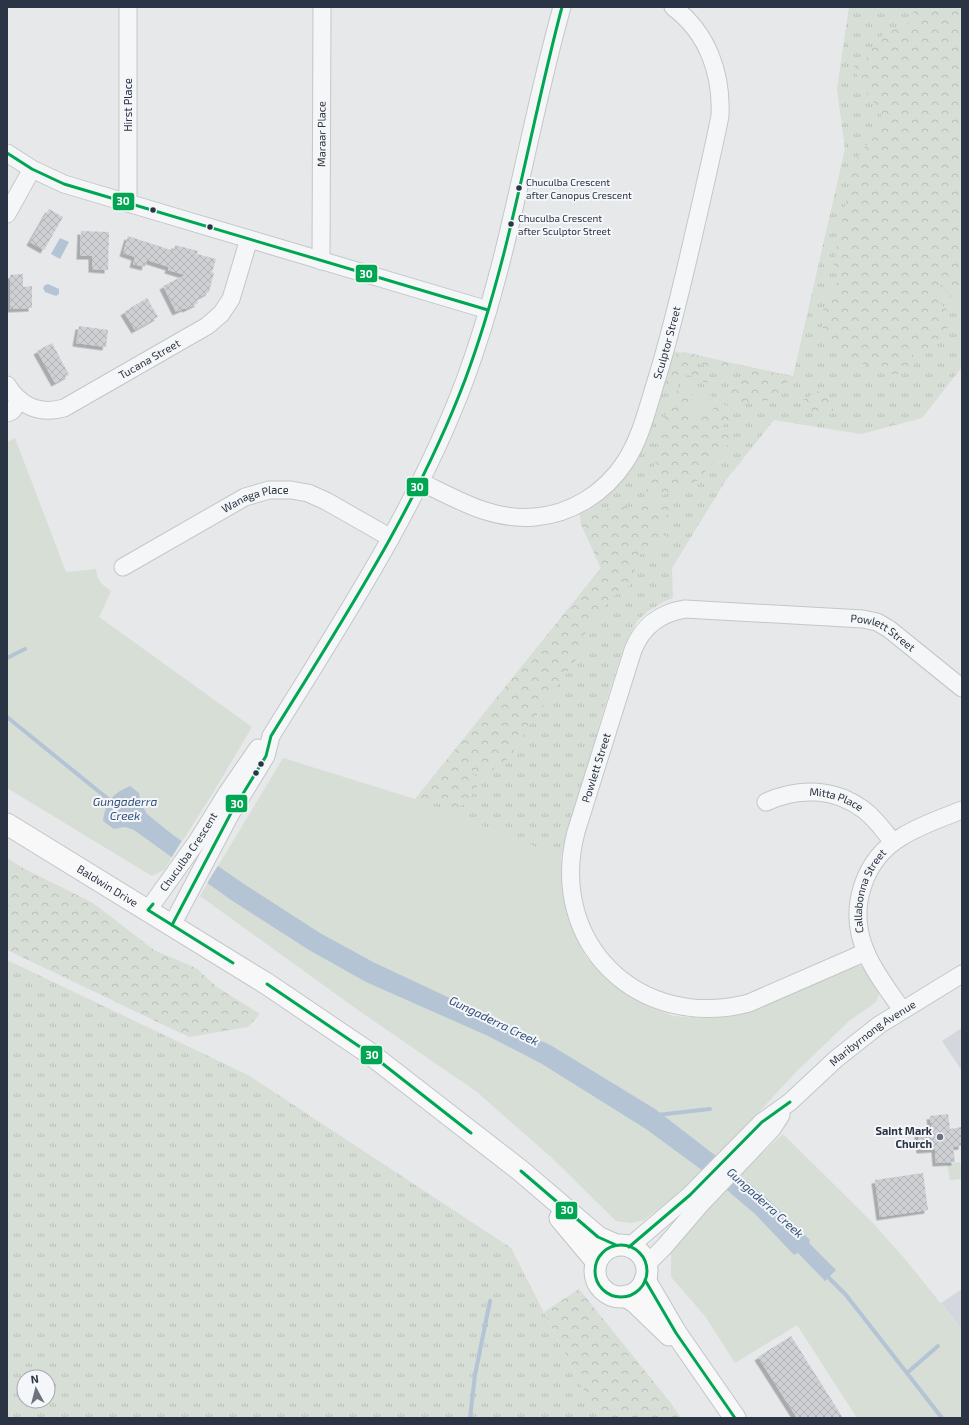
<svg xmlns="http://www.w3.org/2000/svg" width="969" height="1425" viewBox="0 0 969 1425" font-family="'Exo 2',sans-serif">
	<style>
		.built { fill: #d4d7dd }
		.grass { fill: url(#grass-tufts); fill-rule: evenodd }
		.forest { fill: url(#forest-crowns) }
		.green { fill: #d6ded6 }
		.water { fill: #b4c4d5 }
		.pier { fill: #e6e8ea }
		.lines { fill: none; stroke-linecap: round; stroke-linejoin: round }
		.stream { stroke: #b4c4d5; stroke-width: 4 }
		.building { fill: url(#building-cross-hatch); filter: url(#shadow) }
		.minor-casing { stroke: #c4c6c8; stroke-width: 19 }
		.major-casing { stroke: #c2c5c8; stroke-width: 23 }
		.minor { stroke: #f5f6f7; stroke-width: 17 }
		.major { stroke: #f8f8f8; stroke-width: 21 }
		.bus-1-casing { stroke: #f4f6f9; stroke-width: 6 }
		.bus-1 { stroke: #00a651; stroke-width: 3 }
		.bus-dot { fill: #2b3445; stroke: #f4f6f9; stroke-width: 1.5 }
		.poi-dot { fill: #6c737f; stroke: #f4f6f9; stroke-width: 1.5 }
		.labels { text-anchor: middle; stroke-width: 4; stroke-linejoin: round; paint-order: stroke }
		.bus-label { font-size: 10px; fill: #2b3445; stroke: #f4f6f9; text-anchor: start }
		.street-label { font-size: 11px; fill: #2b3445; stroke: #f4f6f9 }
		.poi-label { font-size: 11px; font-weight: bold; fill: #2b3445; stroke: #f4f6f9; text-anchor: end }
		.water-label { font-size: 12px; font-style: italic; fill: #34527a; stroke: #f4f6f9 }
		.line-badge { stroke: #f4f6f9; stroke-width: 1.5 }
		.badge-label { font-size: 11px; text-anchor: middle; font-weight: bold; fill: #fff }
	</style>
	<defs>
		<pattern id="grass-tufts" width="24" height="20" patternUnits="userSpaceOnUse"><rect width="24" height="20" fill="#d6ded6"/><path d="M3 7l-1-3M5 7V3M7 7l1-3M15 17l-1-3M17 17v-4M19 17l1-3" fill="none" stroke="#b8bfb9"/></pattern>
		<pattern id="forest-crowns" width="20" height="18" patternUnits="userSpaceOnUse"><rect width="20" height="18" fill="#d6ded6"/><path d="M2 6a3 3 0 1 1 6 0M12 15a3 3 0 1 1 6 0" fill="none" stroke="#b8bfb9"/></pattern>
		<pattern id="building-cross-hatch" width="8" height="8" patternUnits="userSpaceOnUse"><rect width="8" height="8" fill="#ced0d3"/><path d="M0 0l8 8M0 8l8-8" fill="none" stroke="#b1b3b6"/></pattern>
		<filter id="shadow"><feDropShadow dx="-3.5" dy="3.5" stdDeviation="0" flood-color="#0004"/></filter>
	</defs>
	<rect width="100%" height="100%" fill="#e6e8ea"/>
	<!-- built -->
	<g class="built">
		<polygon points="962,1028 962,1071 942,1041"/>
		<polygon points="962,1289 962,1330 941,1303"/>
	</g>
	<!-- grass -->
	<g class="grass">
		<polygon points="849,7 962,7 962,367 922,418 861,434 774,420 726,480 672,568 673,598 667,600 648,611 637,621 624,646 605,705 561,857 415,799 601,568 581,524 579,510 598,500 673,351 793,376 845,149 837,89"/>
		<path d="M7 960 248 1075 511 1248 598 1418H7ZM24 1377H48V1401H24Z"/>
	</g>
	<!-- forest -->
	<g class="forest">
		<path d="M935 7H962V297L954 300 941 284 937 300 947 310 950 324 937 344 913 354 914 365C908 369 900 376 892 374 886 374 880 370 874 368 853 361 827 350 822 325 819 308 834 291 840 276L833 268 853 165 864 148 883 128 880 111 860 85 854 66 865 61 875 41 891 28 906 26 915 10Z"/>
		<path d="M684 352 793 377 792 381 783 383 781 393 771 400 736 403 730 399 729 379 742 380 747 374 713 368 698 363H687L690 368 706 369V375L699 376 711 381 706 383C692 377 691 372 676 378L679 386 665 392 661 387 672 356Z"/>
		<path d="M688 389 691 396 688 401 711 413 715 403 730 406 733 416 723 426 717 430 728 434 733 439 698 480 690 485 660 496 648 493C638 473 653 475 656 460 657 455 656 449 657 444 660 426 668 408 675 391Z"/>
		<polygon points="818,391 827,393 830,399 828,406 835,410 829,414 813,414 802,411 803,400"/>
		<polygon points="647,502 673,503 670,512 654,530 667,537 657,549 640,554 630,585 610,599 590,628 582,637 588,644 566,673 527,729 510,757 489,772 470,772 481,780 467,803 457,808 416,798 601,568 581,524 589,513 626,505 629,513 636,506"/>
		<polygon points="7,858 23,868 93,903 154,950 196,968 217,987 260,1014 248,1027 189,1037 7,950"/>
		<polygon points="579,1289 670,1402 681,1418 598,1418 544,1312"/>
	</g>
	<!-- green -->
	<g class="green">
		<circle cx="701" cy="404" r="13"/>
		<path d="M15 438 66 572 96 569C97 582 102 584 111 591L99 617 252 727 211 796 164 870 152 876 7 788V442Z"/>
		<path d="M283 758 415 799 561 857 563 895 569 921 585 956 607 980 639 1002 673 1016 699 1018 730 1016 758 1008 851 966H861C870 974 877 983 879 995L876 1002 849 1021 795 1073 735 1138 684 1189 644 1220 631 1223 616 1221 552 1158 477 1092 358 1010 200 896Z"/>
		<polygon points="783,1134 872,1222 905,1259 962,1330 962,1418 857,1418 797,1325 735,1363 705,1316 671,1277 671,1251 705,1210 756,1159"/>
		<polygon points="960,1162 962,1179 950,1180 947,1164"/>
	</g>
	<!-- water -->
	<g class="water">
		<polygon points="60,238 69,242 60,259 51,254"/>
		<polygon points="48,284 59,289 59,294 56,296 45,292 43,288 45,285"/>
		<path d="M130 786 139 793 141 803 147 814 173 835 244 884 320 933 373 962 552 1046 655 1109 729 1166 771 1202 810 1240 809 1243 836 1270 825 1281 798 1253 794 1255 755 1214 714 1179 646 1129 542 1064 488 1036 366 982 309 950 231 900 134 830 125 827 114 829 103 821C106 801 112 794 130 786Z"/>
	</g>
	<!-- pier -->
	<polygon class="pier" points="183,839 219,864 206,885 170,860"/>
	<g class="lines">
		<!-- stream -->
		<g class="stream">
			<polyline points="7,658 25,649"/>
			<polyline points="7,717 113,803"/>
			<polyline points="657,1115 710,1109"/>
			<polyline points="825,1274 846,1295 942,1418"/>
			<polyline points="907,1373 938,1346"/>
			<polyline points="470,1418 475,1375 490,1301"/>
		</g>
	</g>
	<!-- building -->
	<g class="building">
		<polygon points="49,209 63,217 44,250 30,242"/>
		<polygon points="81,231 109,232 108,270 92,269 92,256 80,256"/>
		<polygon points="128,236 174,251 175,245 198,251 197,254 216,259 212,272 214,273 209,292 196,299 198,303 186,309 185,308 176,312 163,286 185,275 168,270 169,267 147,260 145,267 133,264 135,257 123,253"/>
		<polygon points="23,274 23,287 32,286 32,308 10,309 10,275"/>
		<polygon points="147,298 158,317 135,330 124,312"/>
		<polygon points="79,326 108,330 106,347 76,343"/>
		<polygon points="52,343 69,375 55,383 37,351"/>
		<polygon points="948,1114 950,1129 962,1127 962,1146 953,1147 955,1162 936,1163 935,1149 920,1150 918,1133 932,1131 930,1116"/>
		<polygon points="923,1173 928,1210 880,1217 875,1180"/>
		<polygon points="791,1336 843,1418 797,1418 767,1371 758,1357"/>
	</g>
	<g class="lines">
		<defs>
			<g id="minor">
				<polyline points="7,153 32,169 64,184 488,310"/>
				<polyline points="128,203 128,7"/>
				<polyline points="7,214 32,169"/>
				<path id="s1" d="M321 261 322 7"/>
				<path id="s2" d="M7 385C20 406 40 415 64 408L207 326 221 314 231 299 249 239"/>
				<polyline points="7,413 12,411 20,400"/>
				<path id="s3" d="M421 482C458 500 493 521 535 517 571 514 605 493 625 462 641 438 648 406 657 378 673 326 685 273 697 220 705 185 713 151 720 116 722 74 708 33 673 7"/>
				<path id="s4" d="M123 567 245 497 269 490H291L308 493 326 501 391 538"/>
				<path id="s5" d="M766 802C799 787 835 788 864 810 876 819 884 831 893 842"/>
				<path id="s6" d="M148 910 198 840 227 793 258 748"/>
				<path d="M172 925 230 815 266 756 271 736C342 621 417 508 465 380 510 259 527 131 562 7"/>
				<path id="s7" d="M866 952 749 1003C639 1032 547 943 576 832L633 650C642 627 660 613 685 609L863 619 877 622 889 629 962 688"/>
				<path id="s8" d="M902 1010C890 992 873 971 865 950 848 908 863 859 903 836 921 825 942 818 962 810"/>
				<path id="s9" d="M629 1247 690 1195 762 1122 790 1102 836 1059 879 1025 962 974"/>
				<polyline points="646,1265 664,1247 700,1205 772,1129 781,1115"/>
			</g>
			<g id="major">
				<path id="s10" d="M7 824 267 984 369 1053 521 1171 598 1237 616 1245"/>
				<polyline points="560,1218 596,1261"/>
				<circle cx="621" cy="1271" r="26"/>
				<polyline points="645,1280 676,1333 735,1418"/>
				<polyline points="626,1296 636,1303 669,1335"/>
			</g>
		</defs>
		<!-- minor casing -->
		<use href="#minor" class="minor-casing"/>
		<!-- major casing -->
		<use href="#major" class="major-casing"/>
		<!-- minor -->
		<use href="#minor" class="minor"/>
		<!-- major -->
		<use href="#major" class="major"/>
		<defs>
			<g id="bus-1">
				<polyline points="7,153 32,169 64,184 488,310"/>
				<polyline points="153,904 148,910 233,963"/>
				<path d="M172 925 230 815 266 756 271 736C342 621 417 507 465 380 510 260 529 131 562 7"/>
				<polyline points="267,984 369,1053 471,1133"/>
				<polyline points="521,1171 598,1237 616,1245"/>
				<circle cx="621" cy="1271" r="26"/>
				<polyline points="629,1247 690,1195 762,1122 790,1102"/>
				<polyline points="645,1280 676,1333 735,1418"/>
			</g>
		</defs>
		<!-- bus-1 casing -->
		<use href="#bus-1" class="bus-1-casing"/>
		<!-- bus-1 -->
		<use href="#bus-1" class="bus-1"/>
	</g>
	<!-- markers -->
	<g class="bus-dot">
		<circle cx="519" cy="188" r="3.5"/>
		<circle cx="153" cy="210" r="3.5"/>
		<circle cx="511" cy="224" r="3.5"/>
		<circle cx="210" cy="227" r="3.5"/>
		<circle cx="261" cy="764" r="3.5"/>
		<circle cx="256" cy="773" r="3.5"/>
	</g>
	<circle class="poi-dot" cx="940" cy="1137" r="4"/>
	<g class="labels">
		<!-- bus labels -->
		<g class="bus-label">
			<text x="526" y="186">Chuculba Crescent<tspan x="526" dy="13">after Canopus Crescent</tspan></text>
			<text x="518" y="222">Chuculba Crescent<tspan x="518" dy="13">after Sculptor Street</tspan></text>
		</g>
		<!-- street labels -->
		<g class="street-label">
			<text transform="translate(128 105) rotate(-90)" y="4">Hirst Place</text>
			<text dy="4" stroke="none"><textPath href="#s1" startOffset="127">Maraar Place</textPath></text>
			<text dy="4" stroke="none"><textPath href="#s3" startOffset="357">Sculptor Street</textPath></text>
			<text dy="4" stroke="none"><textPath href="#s2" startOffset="165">Tucana Street</textPath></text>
			<text dy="4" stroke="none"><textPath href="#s4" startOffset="150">Wanaga Place</textPath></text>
			<text dy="4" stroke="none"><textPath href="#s7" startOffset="888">Powlett Street</textPath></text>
			<text dy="4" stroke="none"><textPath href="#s7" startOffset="493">Powlett Street</textPath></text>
			<text dy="4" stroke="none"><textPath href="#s5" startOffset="73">Mitta Place</textPath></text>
			<text dy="4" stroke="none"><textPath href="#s6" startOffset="71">Chuculba Crescent</textPath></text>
			<text dy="4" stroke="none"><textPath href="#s10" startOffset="118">Baldwin Drive</textPath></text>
			<text dy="4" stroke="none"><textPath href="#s8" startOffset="133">Callabonna Street</textPath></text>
			<text dy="4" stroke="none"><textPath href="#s9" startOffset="325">Maribyrnong Avenue</textPath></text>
		</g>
		<!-- poi labels -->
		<g class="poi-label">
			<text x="932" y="1135">Saint Mark<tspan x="932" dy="13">Church</tspan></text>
		</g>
		<!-- water labels -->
		<g class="water-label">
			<text x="125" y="806">Gungaderra<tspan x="125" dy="14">Creek</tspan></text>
			<text transform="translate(494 1021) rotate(26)" y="4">Gungaderra Creek</text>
			<text transform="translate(765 1203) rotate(42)" y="4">Gungaderra Creek</text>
		</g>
	</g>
	<g class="line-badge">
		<rect x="112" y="192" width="23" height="19" rx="4" fill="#00a651"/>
		<rect x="355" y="264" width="23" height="19" rx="4" fill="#00a651"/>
		<rect x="406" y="477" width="23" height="20" rx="4" fill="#00a651"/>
		<rect x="225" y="794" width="23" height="19" rx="4" fill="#00a651"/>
		<rect x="360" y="1045" width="23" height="20" rx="4" fill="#00a651"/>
		<rect x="555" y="1201" width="23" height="19" rx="4" fill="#00a651"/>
	</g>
	<g class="badge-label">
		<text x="123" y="205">30</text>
		<text x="366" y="278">30</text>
		<text x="417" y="491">30</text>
		<text x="237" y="808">30</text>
		<text x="372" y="1059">30</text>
		<text x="567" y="1214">30</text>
	</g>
	<!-- border -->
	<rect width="969" height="1425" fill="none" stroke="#2b3445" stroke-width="16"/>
	<!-- north arrow -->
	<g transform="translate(36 1389) rotate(353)"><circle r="19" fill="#f4f6f9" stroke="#a4a8b1"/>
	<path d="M0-3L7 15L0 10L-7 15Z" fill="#6c737f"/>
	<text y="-6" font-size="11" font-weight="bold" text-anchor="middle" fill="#2b3445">N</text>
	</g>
</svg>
